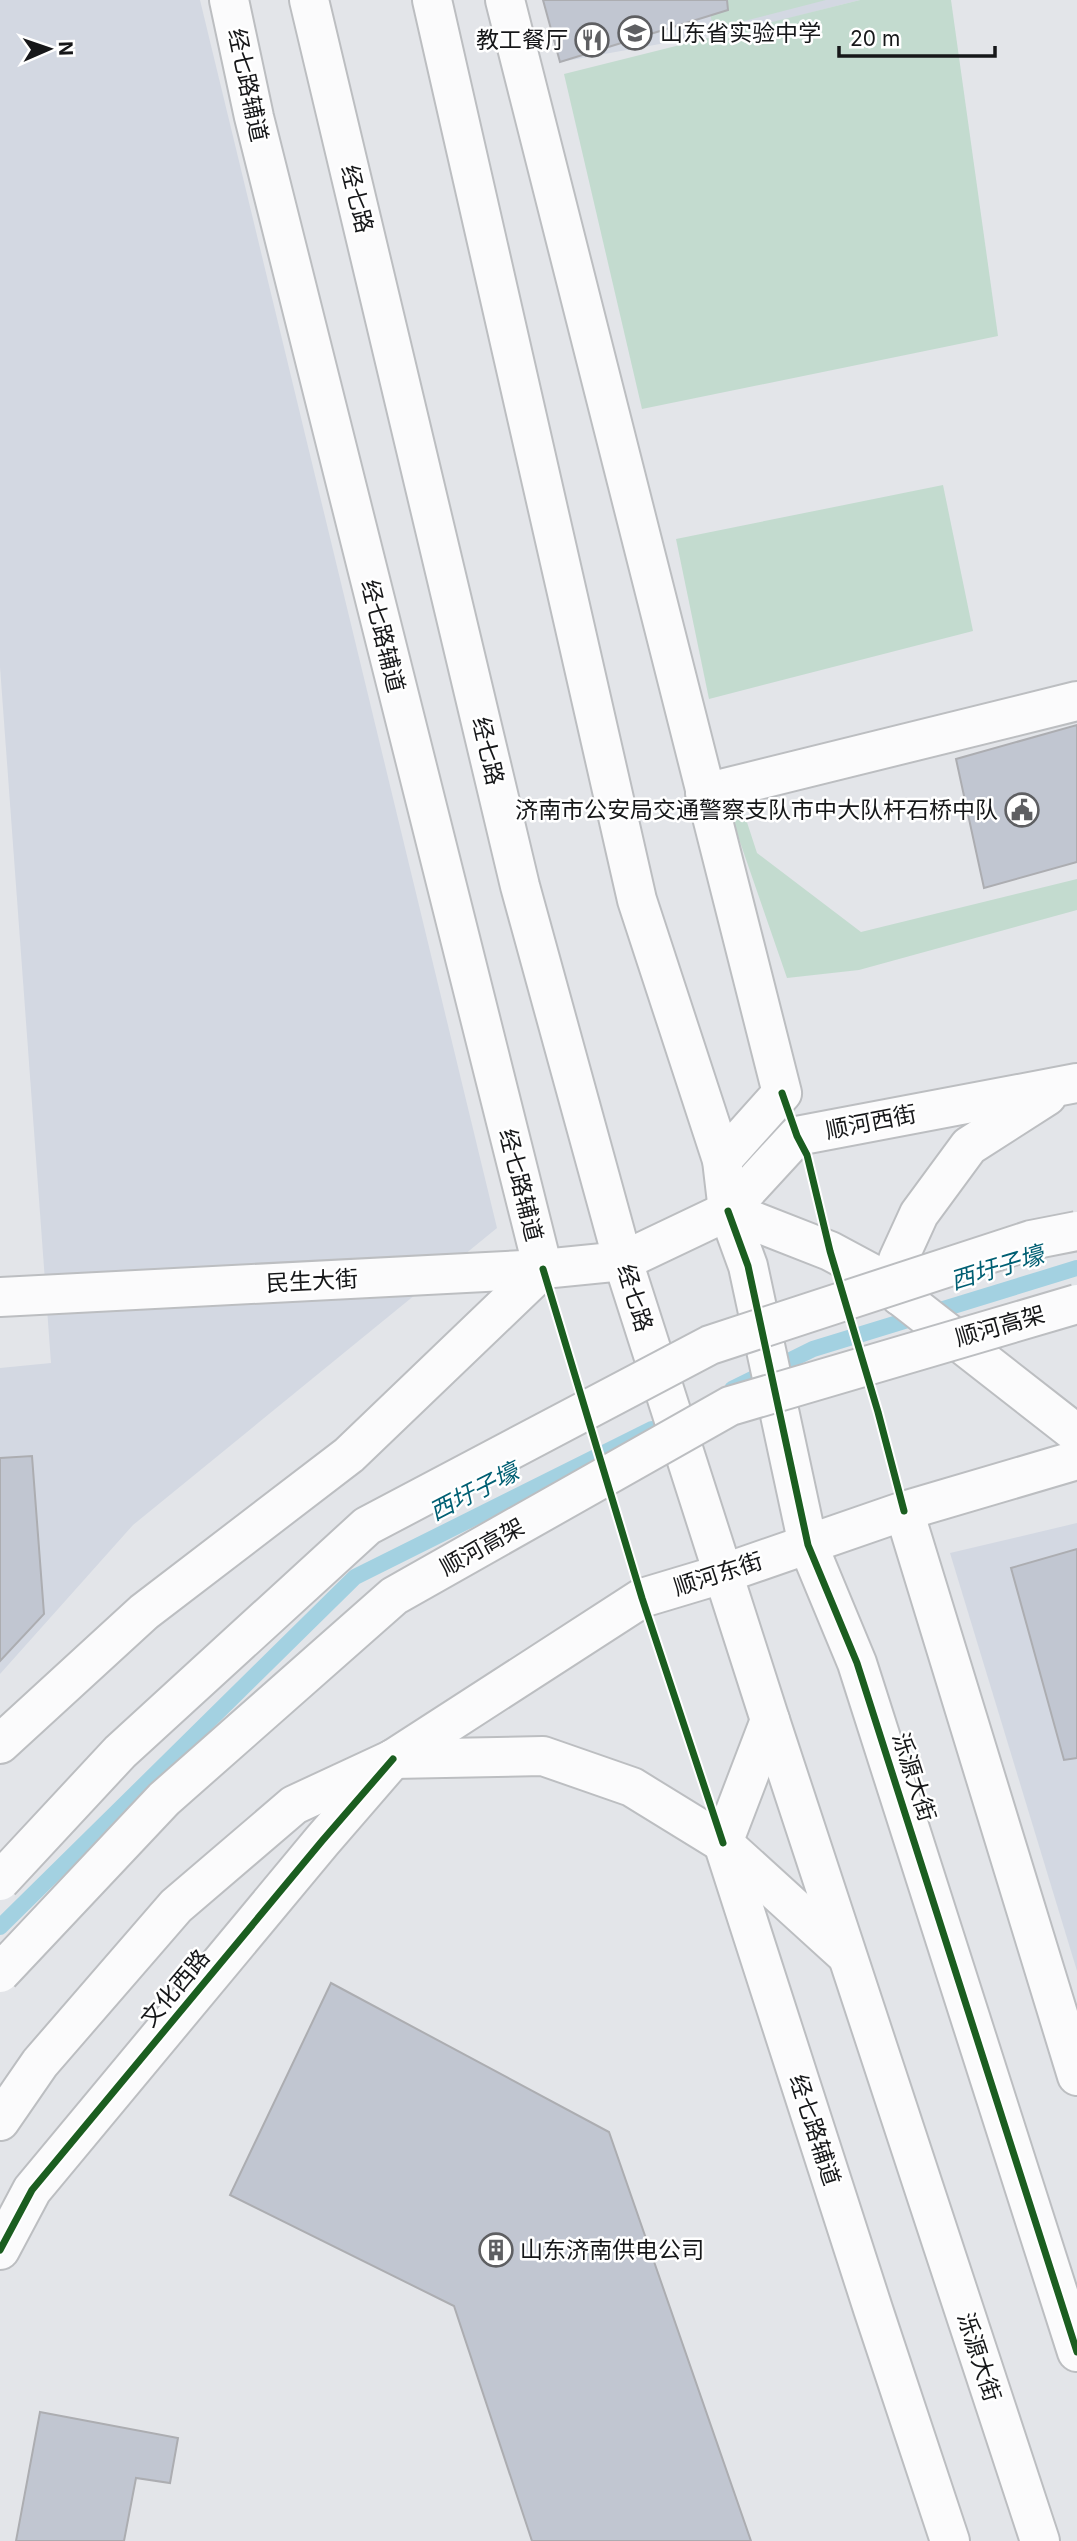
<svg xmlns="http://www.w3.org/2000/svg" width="1077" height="2541" viewBox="0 0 1077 2541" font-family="Inter,'Noto Sans SC',sans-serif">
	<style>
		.built { fill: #d3d8e2 }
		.green { fill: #c3dbcf }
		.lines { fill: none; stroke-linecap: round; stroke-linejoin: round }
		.stream { stroke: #a3d1e1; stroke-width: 16 }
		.building { fill: #c1c6d1; stroke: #acadb1; stroke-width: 2 }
		.street-casing { stroke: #bcbec1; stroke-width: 42 }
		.secondary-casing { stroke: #bcbec1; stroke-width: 42 }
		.primary-casing { stroke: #bcbec1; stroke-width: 42 }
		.highway-casing { stroke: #bcbec1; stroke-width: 42 }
		.street { stroke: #fbfbfc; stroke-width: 38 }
		.secondary { stroke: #fbfbfc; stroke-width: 38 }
		.primary { stroke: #fbfbfc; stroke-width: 38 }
		.highway { stroke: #fbfbfc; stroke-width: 38 }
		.highway-bridge-casing { stroke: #bcbec1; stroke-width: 42; stroke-linecap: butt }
		.highway-bridge { stroke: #fbfbfc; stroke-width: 38 }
		.cycleway-casing { stroke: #fff; stroke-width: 11 }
		.cycleway { stroke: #1b5e20; stroke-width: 7 }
		.labels { text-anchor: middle; stroke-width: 5; stroke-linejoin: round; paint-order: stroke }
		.poi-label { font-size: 23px; fill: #161719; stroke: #fff; text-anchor: start }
		.street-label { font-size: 23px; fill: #161719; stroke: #fff }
		.water-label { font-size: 24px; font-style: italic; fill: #005f73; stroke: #fff }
	</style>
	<rect width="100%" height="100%" fill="#e3e5e9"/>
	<!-- built -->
	<g class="built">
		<polygon points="0,0 200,0 497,1228 133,1525 0,1674 0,1368 51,1363 0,667"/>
		<polygon points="543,0 860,0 754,27 560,62"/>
		<polygon points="1077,1523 1077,1971 950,1553"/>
	</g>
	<!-- green -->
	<g class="green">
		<polygon points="708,0 826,0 713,29"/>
		<polygon points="860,0 951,0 998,336 642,409 564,74"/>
		<polygon points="943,485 973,631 709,699 676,539"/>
		<polygon points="743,810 757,853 861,932 1077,879 1077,910 859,970 787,978 730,813"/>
	</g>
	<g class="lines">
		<!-- stream -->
		<g class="stream">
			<polyline points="732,1389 813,1349 1077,1268"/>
			<polyline points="0,1927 355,1577 652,1429"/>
		</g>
	</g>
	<!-- building -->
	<g class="building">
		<polygon points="543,0 727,0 728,10 560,62"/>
		<polygon points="1077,725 1077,862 984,888 956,759"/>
		<polygon points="32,1456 44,1614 0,1661 0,1458"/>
		<polygon points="1077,1549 1077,1758 1064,1760 1011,1568"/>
		<polygon points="331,1983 609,2132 751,2541 532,2541 454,2306 230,2195"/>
		<polygon points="40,2412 178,2438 170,2483 136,2478 124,2541 16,2541"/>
	</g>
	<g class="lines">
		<defs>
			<polyline id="street" points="705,793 1077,701"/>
			<g id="secondary">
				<polyline points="229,0 254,117 543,1269"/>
				<polyline points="505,0 782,1093 722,1160"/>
				<polyline points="0,1297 543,1269 623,1261"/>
				<polyline points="904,1511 1077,2076"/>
				<polyline points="770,1720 723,1843 873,2309 950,2541"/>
			</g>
			<g id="primary">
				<polyline points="309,0 520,886 623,1261 770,1720 1040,2541"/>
				<polyline points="432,0 637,900 722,1160 728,1211 748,1266 808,1545 857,1663 1077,2352"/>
				<polyline points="728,1211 830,1251 871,1273 1077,1434"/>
				<polyline points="623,1261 728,1211 797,1136 1077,1083"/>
				<polyline points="900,1296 898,1260 919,1214 969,1146 1047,1096"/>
				<polyline points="393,1759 543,1756 632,1787 723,1843 845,1954"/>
				<polyline points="0,2250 32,2190 322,1841 393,1759 642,1598 722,1574 904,1511 1077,1460"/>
			</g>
			<g id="highway">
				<polyline points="0,1744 144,1612 349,1455 543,1269"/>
				<polyline points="0,2121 40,2063 176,1906 294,1805 393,1759"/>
			</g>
		</defs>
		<!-- street casing -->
		<use href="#street" class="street-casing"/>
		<!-- secondary casing -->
		<use href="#secondary" class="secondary-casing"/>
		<!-- primary casing -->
		<use href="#primary" class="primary-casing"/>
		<!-- highway casing -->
		<use href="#highway" class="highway-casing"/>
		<!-- street -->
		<use href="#street" class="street"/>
		<!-- secondary -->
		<use href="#secondary" class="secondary"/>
		<!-- primary -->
		<use href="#primary" class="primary"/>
		<!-- highway -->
		<use href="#highway" class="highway"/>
		<defs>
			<g id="highway-bridge">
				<polyline points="0,1881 120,1752 367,1526 710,1345 1031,1240 1077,1231"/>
				<polyline points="0,1973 164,1799 394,1596 730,1406 1077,1304"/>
			</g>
		</defs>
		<!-- highway-bridge casing -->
		<use href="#highway-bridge" class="highway-bridge-casing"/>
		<!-- highway-bridge -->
		<use href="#highway-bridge" class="highway-bridge"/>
		<defs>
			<g id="cycleway">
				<polyline points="782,1093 797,1136 807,1155 830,1251 878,1412 904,1511"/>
				<polyline points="728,1211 748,1266 808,1545 857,1663 1077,2352"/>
				<polyline points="543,1269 642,1598 723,1843"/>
				<polyline points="0,2250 32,2190 322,1841 393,1759"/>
			</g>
		</defs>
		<!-- cycleway casing -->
		<use href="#cycleway" class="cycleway-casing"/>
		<!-- cycleway -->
		<use href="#cycleway" class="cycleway"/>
	</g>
	<!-- icons -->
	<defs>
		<symbol id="school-ring" viewBox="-11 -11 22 22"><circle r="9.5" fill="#fff" stroke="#5e5f62" stroke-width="1.5"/><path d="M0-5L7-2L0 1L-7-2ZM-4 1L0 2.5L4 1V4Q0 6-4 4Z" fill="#5e5f62"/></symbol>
		<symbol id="restaurant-ring" viewBox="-11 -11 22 22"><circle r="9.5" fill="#fff" stroke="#5e5f62" stroke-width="1.5"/><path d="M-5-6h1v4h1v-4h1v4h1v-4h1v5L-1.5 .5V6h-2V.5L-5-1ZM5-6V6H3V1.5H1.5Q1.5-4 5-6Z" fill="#5e5f62"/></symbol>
		<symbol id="civic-ring" viewBox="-11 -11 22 22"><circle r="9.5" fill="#fff" stroke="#5e5f62" stroke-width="1.5"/><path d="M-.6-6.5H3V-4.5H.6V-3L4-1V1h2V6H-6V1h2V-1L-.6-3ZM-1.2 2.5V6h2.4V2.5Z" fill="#5e5f62"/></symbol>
		<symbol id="building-ring" viewBox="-11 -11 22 22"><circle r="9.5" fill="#fff" stroke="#5e5f62" stroke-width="1.5"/><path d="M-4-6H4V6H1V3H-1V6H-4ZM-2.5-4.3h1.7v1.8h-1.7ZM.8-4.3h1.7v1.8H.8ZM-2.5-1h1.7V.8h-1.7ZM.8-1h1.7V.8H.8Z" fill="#5e5f62"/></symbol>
	</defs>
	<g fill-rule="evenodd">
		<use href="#school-ring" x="616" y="14" width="38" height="38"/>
		<use href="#restaurant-ring" x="573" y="21" width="38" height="38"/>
		<use href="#civic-ring" x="1003" y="791" width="38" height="38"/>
		<use href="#building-ring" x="477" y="2231" width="38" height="38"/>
	</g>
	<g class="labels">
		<!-- poi labels -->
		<g class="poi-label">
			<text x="660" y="41">山东省实验中学</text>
			<text x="568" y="48" text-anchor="end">教工餐厅</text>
			<text x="998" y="818" text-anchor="end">济南市公安局交通警察支队市中大队杆石桥中队</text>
			<text x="520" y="2258">山东济南供电公司</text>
		</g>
		<!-- street labels -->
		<g class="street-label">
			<text transform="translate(248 85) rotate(78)" y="8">经七路辅道</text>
			<text transform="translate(357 199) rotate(76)" y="8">经七路</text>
			<text transform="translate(383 636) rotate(76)" y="8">经七路辅道</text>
			<text transform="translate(488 751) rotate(77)" y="8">经七路</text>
			<text transform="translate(871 1122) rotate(-11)" y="8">顺河西街</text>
			<text transform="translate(521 1185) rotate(76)" y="8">经七路辅道</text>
			<text transform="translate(312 1281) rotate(-3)" y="8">民生大街</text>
			<text transform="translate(635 1298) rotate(73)" y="8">经七路</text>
			<text transform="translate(1000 1326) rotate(-16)" y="8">顺河高架</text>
			<text transform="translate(482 1547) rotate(-29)" y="8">顺河高架</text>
			<text transform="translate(718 1574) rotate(-18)" y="8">顺河东街</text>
			<text transform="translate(914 1777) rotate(72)" y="8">泺源大街</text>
			<text transform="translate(175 1988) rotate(-50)" y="8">文化西路</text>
			<text transform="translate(815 2130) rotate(72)" y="8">经七路辅道</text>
			<text transform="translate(979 2357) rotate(72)" y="8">泺源大街</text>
		</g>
		<!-- water labels -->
		<g class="water-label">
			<text transform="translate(997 1268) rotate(-17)" y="8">西圩子壕</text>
			<text transform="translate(474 1492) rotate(-27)" y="8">西圩子壕</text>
		</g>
	</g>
	<!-- north arrow -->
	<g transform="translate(49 49) rotate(88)" stroke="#ffffff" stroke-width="5" paint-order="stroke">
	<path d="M0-5L12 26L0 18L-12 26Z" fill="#161719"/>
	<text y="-10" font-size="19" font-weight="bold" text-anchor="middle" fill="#161719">N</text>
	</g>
	<!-- scale -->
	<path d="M839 46v10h156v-10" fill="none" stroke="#161719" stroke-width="3.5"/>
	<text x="850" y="46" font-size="21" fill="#161719" stroke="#ffffff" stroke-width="5" paint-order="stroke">20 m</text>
</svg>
